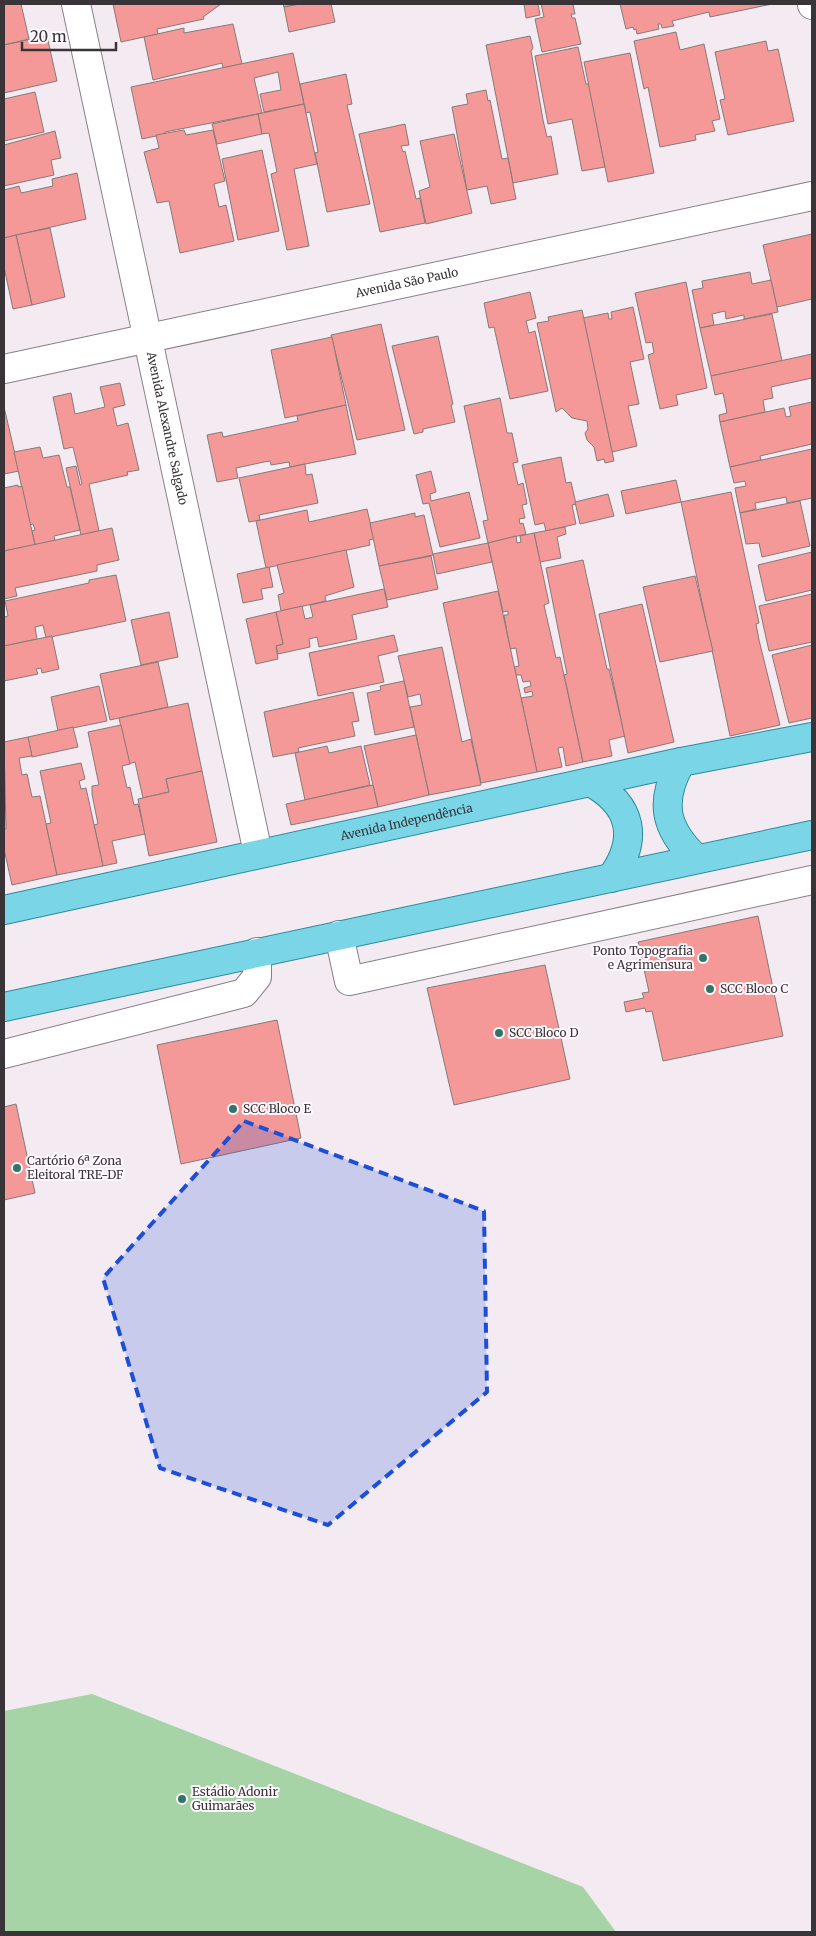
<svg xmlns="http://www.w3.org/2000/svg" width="816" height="1936" viewBox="0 0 816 1936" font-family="Merriweather,serif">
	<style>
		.green { fill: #a7d4a6 }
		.building { fill: #f49997; stroke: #867a79 }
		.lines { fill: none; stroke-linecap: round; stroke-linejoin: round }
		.minor-casing { stroke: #898189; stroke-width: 30 }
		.major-casing { stroke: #2a8b9e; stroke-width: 30 }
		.minor { stroke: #fff; stroke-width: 28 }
		.major { stroke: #7ad6e6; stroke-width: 28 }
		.marked { fill: #1d4ed8; fill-opacity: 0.2; stroke: #1d4ed8; stroke-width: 4; stroke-dasharray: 10 6; stroke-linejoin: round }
		.poi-dot { fill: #307568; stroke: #fff8fe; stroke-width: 2 }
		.labels { text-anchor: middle; stroke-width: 4; stroke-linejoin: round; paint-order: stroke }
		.street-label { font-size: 12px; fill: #383438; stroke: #fff8fe }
		.poi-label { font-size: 12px; fill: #383438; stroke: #fff8fe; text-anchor: start }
	</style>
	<rect width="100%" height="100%" fill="#f3eaf2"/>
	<!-- green -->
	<polygon class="green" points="92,1694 583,1887 616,1932 4,1932 4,1711"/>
	<!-- building -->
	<g class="building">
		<polygon points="4,4 21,4 29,39 4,45"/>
		<polygon points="113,4 221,4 203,17 204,19 157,29 158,34 121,42"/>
		<polygon points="283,4 300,4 284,7"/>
		<polygon points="300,4 331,4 335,22 289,32 284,7"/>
		<polygon points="524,4 538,4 540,15 526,18"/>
		<polygon points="541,4 573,4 575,14 571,14 572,18 575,18 581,44 542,52 535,19 544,17"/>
		<polygon points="620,4 772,4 710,17 709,12 672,21 674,26 662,28 661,24 658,24 659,29 637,34 636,29 634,30 633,27 626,29"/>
		<polygon points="233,24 242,64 223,68 222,63 153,80 144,37 184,28 184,33"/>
		<polygon points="676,32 680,50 704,44 720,119 712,121 715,131 695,135 696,140 660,147 648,87 644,89 634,41"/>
		<polygon points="47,36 57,81 4,93 4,45"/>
		<polygon points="530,36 533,48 531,51 543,120 547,137 551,136 558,174 513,183 486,45"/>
		<polygon points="766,41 768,51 778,49 794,121 728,135 720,100 725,99 715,52"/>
		<polygon points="578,47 586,84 589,84 605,167 582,171 572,119 548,124 535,56"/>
		<polygon points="293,53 304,104 264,112 260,94 281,90 278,72 254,78 262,113 165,132 165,134 142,139 131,87"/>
		<polygon points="630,53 654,173 608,182 584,62"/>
		<polygon points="346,74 352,104 347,105 370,204 327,212 315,153 318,152 310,112 306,113 300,84"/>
		<polygon points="486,90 488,101 490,100 502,159 508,158 516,199 491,204 487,186 467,190 452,107 468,104 466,94"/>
		<polygon points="35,92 44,132 4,141 4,99"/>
		<polygon points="304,104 317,164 294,169 309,246 287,250 271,174 277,172 269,133 262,134 258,114"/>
		<polygon points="258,114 262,134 217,144 212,124"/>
		<polygon points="405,124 409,145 401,146 403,152 405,151 416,199 420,198 425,223 380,232 359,134"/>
		<polygon points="184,130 186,135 213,130 225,181 214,184 219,207 226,205 234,241 180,253 169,201 157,203 144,152 159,148 156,135"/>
		<polygon points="55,131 61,158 51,160 54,175 4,186 4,145"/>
		<polygon points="454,134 472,213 426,224 419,191 430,187 420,141"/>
		<polygon points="262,150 279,231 238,240 222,159"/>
		<polygon points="77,173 86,219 4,238 4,190 19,186 21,193 53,186 52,179"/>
		<polygon points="50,228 65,297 32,305 16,235"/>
		<polygon points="812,234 812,299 777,307 763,245"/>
		<polygon points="16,235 32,305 13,309 4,267 4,238"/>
		<polygon points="750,272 752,284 771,280 778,312 744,319 744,315 726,319 725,311 712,314 714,325 700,328 692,290 703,288 702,281"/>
		<polygon points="686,282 707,388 676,395 678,405 660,409 648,355 654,353 652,342 646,343 635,293"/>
		<polygon points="530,292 536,318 526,321 529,333 535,331 548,391 510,399 494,327 489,328 484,303"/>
		<polygon points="633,307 644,359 630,362 639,404 628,406 637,446 612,452 583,318 608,313 609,319 612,319 611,312"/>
		<polygon points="582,310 614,461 605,463 604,459 597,461 594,447 587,440 585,433 588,429 587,421 572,418 562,408 556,412 537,323 549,321 548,317"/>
		<polygon points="772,314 782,361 711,376 700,328"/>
		<polygon points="381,324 405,430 357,440 331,335"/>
		<polygon points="438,336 453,404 451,405 455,422 423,429 423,432 414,434 392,346"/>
		<polygon points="332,337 346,405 285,418 271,350"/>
		<polygon points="812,354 812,378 771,387 773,398 763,400 765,412 720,422 719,415 727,413 723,393 715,395 711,376"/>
		<polygon points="120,383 125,405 113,408 117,426 128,423 139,470 127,472 128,475 89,484 99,531 81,535 66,468 76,466 80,485 82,484 73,447 64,449 53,397 71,393 75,414 105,407 100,387"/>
		<polygon points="500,398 507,433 512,433 518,462 513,463 518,485 523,483 527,504 522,505 525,518 519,519 520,524 523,523 526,534 488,543 483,521 488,520 464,406"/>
		<polygon points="812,402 812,444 760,456 761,460 730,467 720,422 784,408 786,417 791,416 789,407"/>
		<polygon points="346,405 356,454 290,467 289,462 271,465 270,461 264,462 236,468 238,478 217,482 207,435 222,432 223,437 298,421 297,416"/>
		<polygon points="4,407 19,471 4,474"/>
		<polygon points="40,447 43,458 59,455 67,487 70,487 80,530 54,536 55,541 35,545 32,531 35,530 33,524 30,525 14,452"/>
		<polygon points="812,449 812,498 787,503 786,497 755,503 756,509 740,513 735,488 746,486 745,481 734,483 730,467"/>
		<polygon points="561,457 566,483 571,482 576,504 572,505 576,524 546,531 544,523 535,525 522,465"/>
		<polygon points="305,464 306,475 312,474 318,503 259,515 260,520 249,522 239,478"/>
		<polygon points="431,471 436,492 430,494 431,501 469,492 480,538 440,547 429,503 423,504 416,475"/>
		<polygon points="676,480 681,502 626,514 621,491"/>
		<polygon points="18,485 18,487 22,486 35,545 4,551 4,488"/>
		<polygon points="731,492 759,623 756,624 759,640 780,725 730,736 681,502"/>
		<polygon points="608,494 614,516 580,524 575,502"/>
		<polygon points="800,501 810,546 762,557 759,543 746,544 740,513"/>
		<polygon points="367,509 374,539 369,540 370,545 266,568 256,521 307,510 309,522"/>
		<polygon points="415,513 415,517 424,515 433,555 379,566 370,523"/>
		<polygon points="565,527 566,534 557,537 561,558 540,562 534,533"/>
		<polygon points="112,528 119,560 97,565 97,571 15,588 17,596 4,599 4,551"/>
		<polygon points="534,533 549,603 544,605 556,658 560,657 583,762 566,766 563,747 558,748 562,767 537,772 521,698 533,696 532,691 525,693 524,688 531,686 530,681 523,682 521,675 516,675 514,667 519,666 516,648 510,649 504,615 508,615 508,611 503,612 488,543 516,536 517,543 521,542 520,536"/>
		<polygon points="488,543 492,562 437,574 433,554"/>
		<polygon points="346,550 354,587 325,596 326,601 281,611 278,595 284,593 277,565"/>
		<polygon points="812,552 812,590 766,601 758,565"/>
		<polygon points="431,556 438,589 387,600 379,566"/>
		<polygon points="583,560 607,669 609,669 625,736 609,740 612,756 583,762 567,688 564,675 567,674 546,568"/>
		<polygon points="269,567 273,587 261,589 263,599 243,603 237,574"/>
		<polygon points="116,575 126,621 46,638 43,625 35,627 37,639 4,646 4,617 8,616 5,601 89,583 89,580"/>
		<polygon points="695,576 713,651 660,662 643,587"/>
		<polygon points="384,589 388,607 352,615 357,639 319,647 317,637 309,639 310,647 278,654 276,646 283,644 276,612 302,606 305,619 313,617 310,605"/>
		<polygon points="498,591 537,772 481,783 443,603"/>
		<polygon points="812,594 812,642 769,651 759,606"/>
		<polygon points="642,604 674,742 628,753 599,614"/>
		<polygon points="169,612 178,657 141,665 131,620"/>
		<polygon points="276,612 283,644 276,646 278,659 256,664 246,619"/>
		<polygon points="394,635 398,651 378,656 384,682 318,696 309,653"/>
		<polygon points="52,636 59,669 42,673 41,668 36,669 38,674 4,681 4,646"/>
		<polygon points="812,645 812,718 789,723 772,655"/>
		<polygon points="442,647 462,742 471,739 481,785 429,795 410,707 422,705 420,694 408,697 398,656"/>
		<polygon points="158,662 168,707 110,720 100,674"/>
		<polygon points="404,681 414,727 375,735 367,693 381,690 380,686"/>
		<polygon points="99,686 107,721 58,731 51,697"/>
		<polygon points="353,692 359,721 352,722 355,736 298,748 299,752 273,757 264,712"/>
		<polygon points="188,703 202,771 166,779 169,792 143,798 135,762 129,764 119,718"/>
		<polygon points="121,725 130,764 122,766 127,788 130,787 134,805 138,804 145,834 112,841 117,863 103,866 94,825 98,824 92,794 92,786 99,785 88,732"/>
		<polygon points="73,727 78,747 32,757 28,737"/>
		<polygon points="416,735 429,795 378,807 364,746"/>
		<polygon points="28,737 32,756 19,758 22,775 27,774 32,797 40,796 57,875 12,885 4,849 4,829 6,829 4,742"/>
		<polygon points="327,746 329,753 361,746 370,785 305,800 295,753"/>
		<polygon points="81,763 85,779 79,781 81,789 86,788 103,866 57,875 46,824 51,823 40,771"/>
		<polygon points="202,771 217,842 149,856 138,799 169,792 166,779"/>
		<polygon points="373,785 378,807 291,825 286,804"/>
		<polygon points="758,916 783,1036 663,1061 652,1011 646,1012 645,1008 626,1012 624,1002 644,998 642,993 649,992 638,942"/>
		<polygon points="545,965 570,1079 454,1105 427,988"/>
		<polygon points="277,1020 301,1138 181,1164 157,1045"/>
		<polygon points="16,1104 35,1193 4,1200 4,1107"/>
	</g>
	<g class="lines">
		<defs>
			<g id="minor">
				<path id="s1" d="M76 4 258 853"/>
				<polyline points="812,4 812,5"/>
				<path id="s2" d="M4 369 812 196"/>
				<polyline points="339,935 349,981 812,880"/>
				<polyline points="4,1054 244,993 257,977 257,952"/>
			</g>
			<g id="major">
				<path d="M681 762C659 801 664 829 697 859"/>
				<path d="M590 782C633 805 639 840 611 878"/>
				<path id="s3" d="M4 910 681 762 812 737"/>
				<polyline points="4,1007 812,835"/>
			</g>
		</defs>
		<!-- minor casing -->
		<use href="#minor" class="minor-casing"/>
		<!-- major casing -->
		<use href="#major" class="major-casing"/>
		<!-- minor -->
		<use href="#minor" class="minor"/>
		<!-- major -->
		<use href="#major" class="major"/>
	</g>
	<!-- marked area -->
	<path class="marked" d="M244 1121 484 1211 487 1392 328 1525 160 1468 103 1278Z"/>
	<!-- markers -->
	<g class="poi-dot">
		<circle cx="703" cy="958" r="5"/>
		<circle cx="710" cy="989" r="5"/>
		<circle cx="499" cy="1033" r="5"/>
		<circle cx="233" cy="1109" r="5"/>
		<circle cx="17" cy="1168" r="5"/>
		<circle cx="182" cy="1799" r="5"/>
	</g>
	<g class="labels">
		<!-- street labels -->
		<g class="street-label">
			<text dy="4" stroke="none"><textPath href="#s2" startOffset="412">Avenida São Paulo</textPath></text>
			<text dy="4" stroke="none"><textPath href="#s1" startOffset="434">Avenida Alexandre Salgado</textPath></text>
			<text dy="4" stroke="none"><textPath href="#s3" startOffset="412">Avenida Independência</textPath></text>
		</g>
		<!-- poi labels -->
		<g class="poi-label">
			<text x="693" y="955" text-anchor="end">Ponto Topografia<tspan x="693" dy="14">e Agrimensura</tspan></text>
			<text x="720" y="993">SCC Bloco C</text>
			<text x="509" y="1037">SCC Bloco D</text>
			<text x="243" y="1113">SCC Bloco E</text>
			<text x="27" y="1165">Cartório 6ª Zona<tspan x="27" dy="14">Eleitoral TRE-DF</tspan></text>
			<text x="192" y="1796">Estádio Adonir<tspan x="192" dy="14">Guimarães</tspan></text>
		</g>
	</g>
	<!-- border -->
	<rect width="816" height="1936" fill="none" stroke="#383438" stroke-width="10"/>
	<!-- scale -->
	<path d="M22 42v8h94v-8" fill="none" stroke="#383438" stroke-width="2.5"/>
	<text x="30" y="42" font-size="15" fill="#383438" stroke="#fff8fe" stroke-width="4" paint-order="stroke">20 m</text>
</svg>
